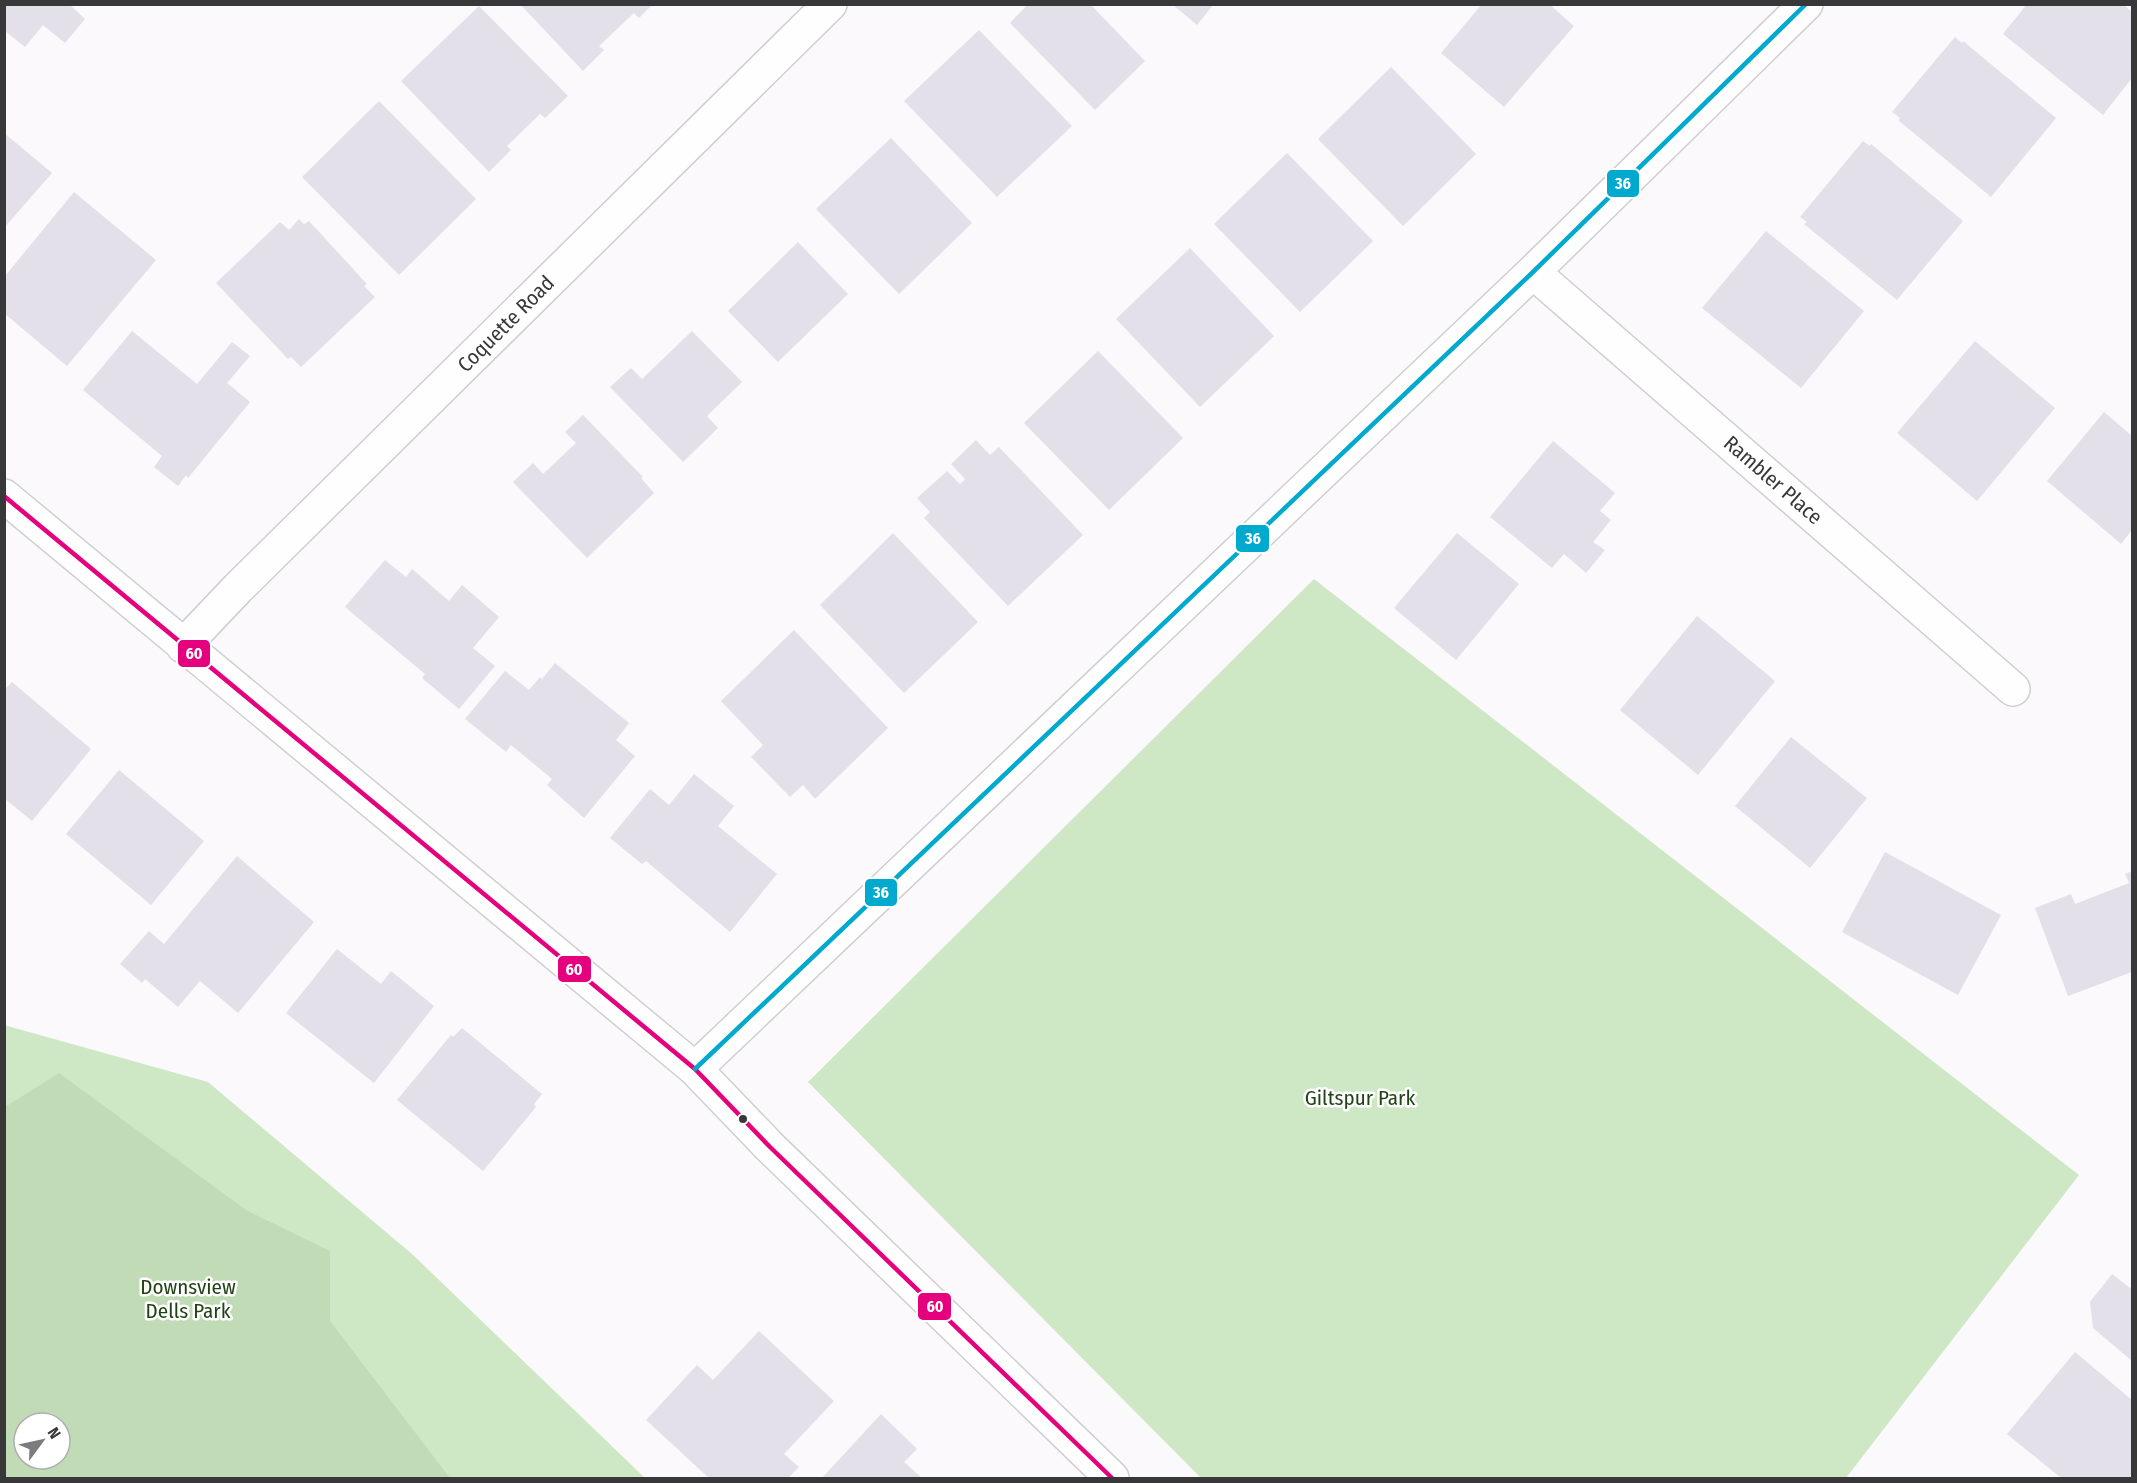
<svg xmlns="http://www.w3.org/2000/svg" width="2137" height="1483" viewBox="0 0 2137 1483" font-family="'Fira Sans Condensed',sans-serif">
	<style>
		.green { fill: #cee8c6; fill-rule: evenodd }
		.forest { fill: #c1dbb7; fill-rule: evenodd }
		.building { fill: #e3e0ea }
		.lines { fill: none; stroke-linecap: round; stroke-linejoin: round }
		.minor-casing { stroke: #d0ced1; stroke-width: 36 }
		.tertiary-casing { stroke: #d0ced1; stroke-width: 36 }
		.minor { stroke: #fefeff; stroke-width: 33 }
		.tertiary { stroke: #fefeff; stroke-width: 33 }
		.bus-1-casing { stroke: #fff; stroke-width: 9 }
		.bus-2-casing { stroke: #fff; stroke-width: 9 }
		.bus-1 { stroke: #e5007d; stroke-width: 4.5 }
		.bus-2 { stroke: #00a9ce; stroke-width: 4.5 }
		.bus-dot { fill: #383739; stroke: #fff; stroke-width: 2 }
		.labels { text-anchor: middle; stroke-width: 5; stroke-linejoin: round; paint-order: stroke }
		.street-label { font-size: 21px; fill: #383739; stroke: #fff }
		.park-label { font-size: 21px; fill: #224315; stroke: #fff }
		.line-badge { stroke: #fff; stroke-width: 2 }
		.badge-label { font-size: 16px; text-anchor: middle; font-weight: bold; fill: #fff }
	</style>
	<rect width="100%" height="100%" fill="#fbf9fc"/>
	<!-- green -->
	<g class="green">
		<polygon points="1314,579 2079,1175 1846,1478 1201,1478 808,1082"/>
		<path d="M4 1025 208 1082 412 1254 645 1478H5ZM24 1423H60V1459H24Z"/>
	</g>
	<!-- forest -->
	<path class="forest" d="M59 1073 246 1210 330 1251V1321L450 1478H5V1107ZM24 1423H60V1459H24Z"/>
	<!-- building -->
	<g class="building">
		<polygon points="4,4 72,4 71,6 85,19 65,43 43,25 25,47 4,30"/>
		<polygon points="520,4 653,4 639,18 634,13 599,46 604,50 583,71"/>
		<polygon points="1028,4 1090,4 1145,61 1095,110 1010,23"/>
		<polygon points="1172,4 1214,4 1197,25"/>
		<polygon points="1482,4 1549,4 1574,26 1504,107 1441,53"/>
		<polygon points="2027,4 2123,4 2132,12 2132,78 2103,115 2003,34"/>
		<polygon points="479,6 568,96 545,118 540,114 507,146 511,150 489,172 401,81"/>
		<polygon points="979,30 1072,126 997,197 904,101"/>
		<polygon points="1955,37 1962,43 1963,41 2056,118 1991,197 1898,120 1900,118 1892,112"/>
		<polygon points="1391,67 1476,154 1403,226 1318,139"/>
		<polygon points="379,101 476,199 399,275 302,177"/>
		<polygon points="4,133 52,173 4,228"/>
		<polygon points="891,138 972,223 899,294 816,209"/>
		<polygon points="1863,141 1870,146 1871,144 1963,221 1897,300 1804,224 1807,222 1800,217"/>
		<polygon points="1287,153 1373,241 1300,312 1214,224"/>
		<polygon points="74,192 156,260 67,366 5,314 5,276"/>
		<polygon points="299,219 304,224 309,221 367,284 364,286 375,297 301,367 291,357 288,359 216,283 280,222 289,230"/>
		<polygon points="1766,231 1864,311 1801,388 1702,308"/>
		<polygon points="798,242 848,294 778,362 728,311"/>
		<polygon points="1190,248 1274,336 1200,407 1116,319"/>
		<polygon points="132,331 197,384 232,342 250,356 227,383 250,402 188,478 186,475 178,486 154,467 162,456 83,390"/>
		<polygon points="692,331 742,382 707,416 718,428 683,462 610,387 631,368 642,379"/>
		<polygon points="1975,341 2055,408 1977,501 1897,433"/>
		<polygon points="1098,351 1183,438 1109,510 1024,423"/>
		<polygon points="2104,412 2132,436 2132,530 2121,544 2047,481"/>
		<polygon points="583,415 643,477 641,478 654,493 587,558 513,482 533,463 543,474 576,443 565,432"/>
		<polygon points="976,440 990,455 999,447 1083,535 1008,606 924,518 930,512 917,498 947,471 960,484 965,479 951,464"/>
		<polygon points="1553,441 1615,493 1600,511 1611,520 1593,542 1605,550 1586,573 1564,554 1552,568 1490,517"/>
		<polygon points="893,533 978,622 904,693 820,605"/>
		<polygon points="1457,533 1519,584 1456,660 1394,608"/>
		<polygon points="385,560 406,577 412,569 449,601 462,585 499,617 473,648 495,666 459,709 422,678 425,674 345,607"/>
		<polygon points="1697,616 1775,681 1698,775 1620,710"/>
		<polygon points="794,630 888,728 815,799 803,785 790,797 751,757 763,745 721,701"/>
		<polygon points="555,663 629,723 616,740 635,756 584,818 547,785 552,779 511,745 506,752 465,719 505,671 529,690 540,677 542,679"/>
		<polygon points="12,682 91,749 32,821 4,798 4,690"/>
		<polygon points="1791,737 1867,798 1810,868 1735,806"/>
		<polygon points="119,770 204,841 151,905 66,834"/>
		<polygon points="694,774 734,806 718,826 777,874 730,932 646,861 642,864 610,838 650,789 669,805"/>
		<polygon points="1885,852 2001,915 1958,995 1842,932"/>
		<polygon points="237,856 314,922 238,1013 200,981 178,1007 145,979 142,983 120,964 149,931 164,944"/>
		<polygon points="2132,871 2132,972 2068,996 2035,908 2071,894 2075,904 2129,883 2125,874"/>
		<polygon points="337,949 381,984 391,971 434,1006 374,1083 286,1013"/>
		<polygon points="462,1028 542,1094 534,1104 536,1107 483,1171 397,1100 451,1035 453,1037"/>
		<polygon points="2112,1274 2130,1288 2132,1285 2132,1361 2093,1328 2090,1302"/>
		<polygon points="759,1331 834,1401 784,1454 799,1467 788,1478 709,1478 646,1420 697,1365 713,1380"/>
		<polygon points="2075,1352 2132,1400 2132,1478 2061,1478 2007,1434"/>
		<polygon points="881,1414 917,1449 904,1462 922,1478 822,1478"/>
	</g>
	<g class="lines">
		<defs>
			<g id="minor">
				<polyline points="1533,272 2013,689"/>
				<polyline points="183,646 238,588 830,4"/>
				<polyline points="695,1069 1533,272 1806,4"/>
			</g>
			<polyline id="tertiary" points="4,496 695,1069 770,1147 1112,1478"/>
		</defs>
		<!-- minor casing -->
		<use href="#minor" class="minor-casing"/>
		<!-- tertiary casing -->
		<use href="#tertiary" class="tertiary-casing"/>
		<!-- minor -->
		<use href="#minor" class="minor"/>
		<!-- tertiary -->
		<use href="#tertiary" class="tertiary"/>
		<defs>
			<polyline id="bus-1" points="4,496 695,1069 770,1147 1112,1478"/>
			<polyline id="bus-2" points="695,1069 1533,272 1806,4"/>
		</defs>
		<!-- bus-1 casing -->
		<use href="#bus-1" class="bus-1-casing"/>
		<!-- bus-2 casing -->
		<use href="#bus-2" class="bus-2-casing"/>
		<!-- bus-1 -->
		<use href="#bus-1" class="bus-1"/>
		<!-- bus-2 -->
		<use href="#bus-2" class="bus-2"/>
	</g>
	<!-- markers -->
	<circle class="bus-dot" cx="743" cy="1119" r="5"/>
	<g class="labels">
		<!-- street labels -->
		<g class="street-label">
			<text transform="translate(506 324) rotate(-45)" y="7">Coquette Road</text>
			<text transform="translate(1773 480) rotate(41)" y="7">Rambler Place</text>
		</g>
		<!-- park labels -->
		<g class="park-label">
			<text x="1360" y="1105">Giltspur Park</text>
			<text x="188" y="1294">Downsview<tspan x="188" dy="24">Dells Park</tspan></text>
		</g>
	</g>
	<g class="line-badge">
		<rect x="1606" y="169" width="34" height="29" rx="6" fill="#00a9ce"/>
		<rect x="1235" y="524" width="35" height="29" rx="6" fill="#00a9ce"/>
		<rect x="177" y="639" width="34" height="29" rx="6" fill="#e5007d"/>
		<rect x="864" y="878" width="34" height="29" rx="6" fill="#00a9ce"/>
		<rect x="557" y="955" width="35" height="28" rx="6" fill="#e5007d"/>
		<rect x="917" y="1292" width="35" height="29" rx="6" fill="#e5007d"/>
	</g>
	<g class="badge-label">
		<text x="1623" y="189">36</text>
		<text x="1253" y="544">36</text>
		<text x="194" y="659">60</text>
		<text x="881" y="898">36</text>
		<text x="574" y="975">60</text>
		<text x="935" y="1312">60</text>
	</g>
	<!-- border -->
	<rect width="2137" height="1483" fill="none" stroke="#383739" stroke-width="12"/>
	<!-- north arrow -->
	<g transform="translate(42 1441) rotate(57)"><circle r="28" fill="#ffffff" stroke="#afafb0" stroke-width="1.5"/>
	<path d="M0-4.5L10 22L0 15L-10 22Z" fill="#7c7b7d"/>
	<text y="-9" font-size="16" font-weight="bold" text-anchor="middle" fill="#383739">N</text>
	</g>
</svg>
